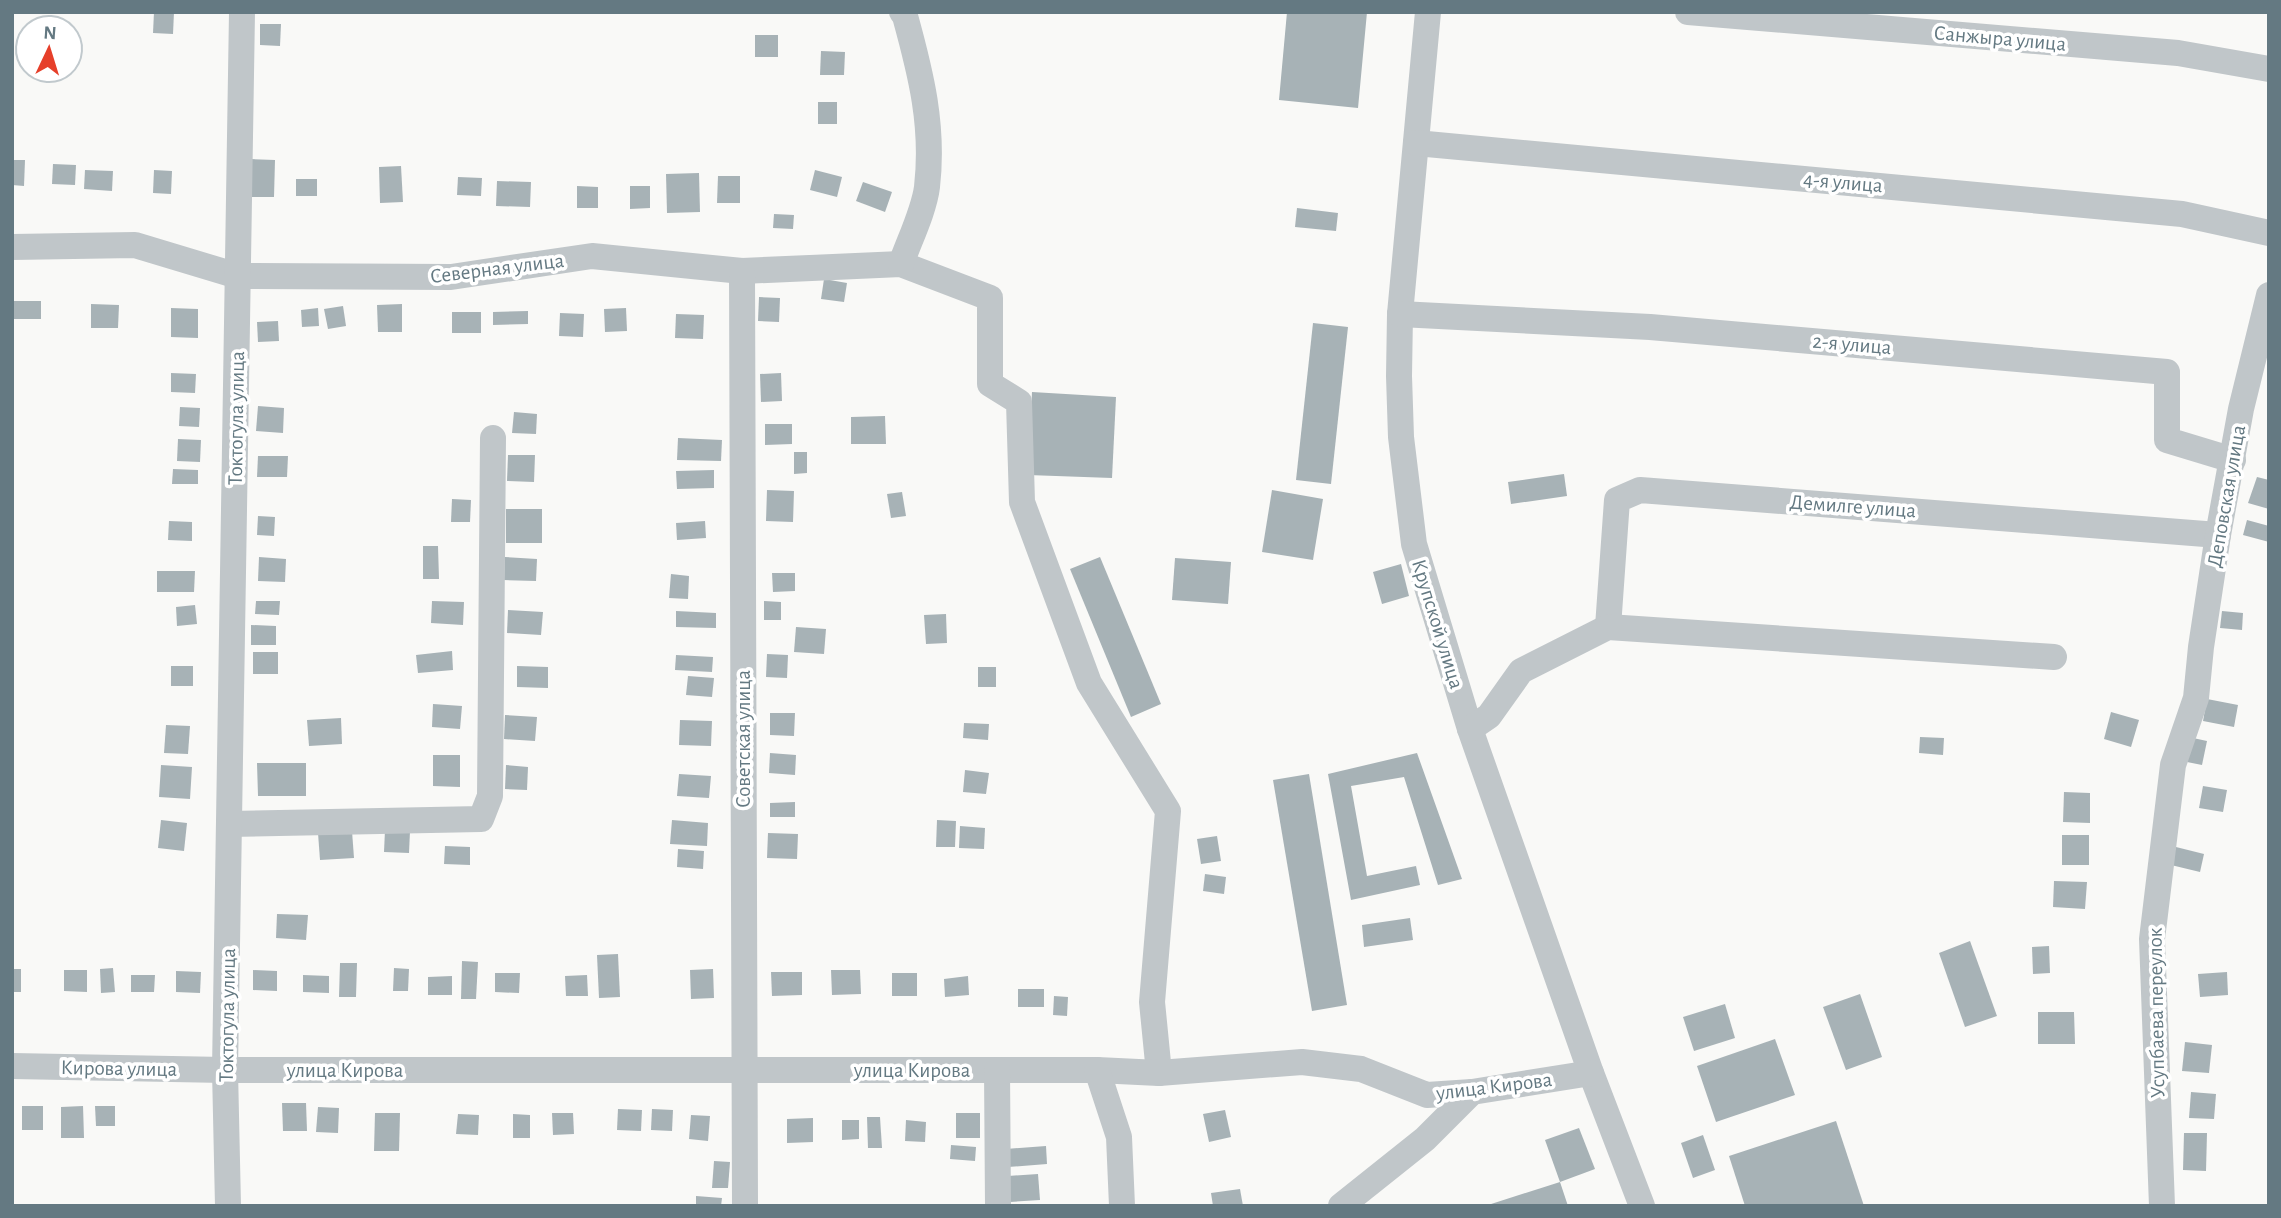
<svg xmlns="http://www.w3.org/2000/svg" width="2281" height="1218" viewBox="0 0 2281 1218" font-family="'Alegreya Sans',sans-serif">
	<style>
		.building { fill: #a7b2b6 }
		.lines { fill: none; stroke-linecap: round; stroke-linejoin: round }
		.minor { stroke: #c0c6c9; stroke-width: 26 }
		.labels { text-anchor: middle; stroke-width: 7; stroke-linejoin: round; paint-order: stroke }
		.street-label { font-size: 21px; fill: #647982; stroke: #fff }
	</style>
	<rect width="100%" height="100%" fill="#f9f9f7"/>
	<!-- building -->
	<g class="building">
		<polygon points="154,12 174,12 173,34 153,33"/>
		<polygon points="1287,12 1367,12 1358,108 1279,100"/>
		<polygon points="260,24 281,24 280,46 260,45"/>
		<rect x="755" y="35" width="23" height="22"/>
		<polygon points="821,51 845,52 844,75 820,75"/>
		<rect x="818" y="102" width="19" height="22"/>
		<polygon points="251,159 275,160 274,197 250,197"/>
		<polygon points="12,160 25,160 24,186 12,185"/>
		<polygon points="53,164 76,165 75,185 52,184"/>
		<polygon points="401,166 403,202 380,203 379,167"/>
		<polygon points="85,170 113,171 112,191 84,189"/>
		<polygon points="154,170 172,171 171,194 153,193"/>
		<polygon points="815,170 842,177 837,197 810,190"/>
		<polygon points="699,173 700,212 667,213 666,174"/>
		<polygon points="718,176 740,176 740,203 717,203"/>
		<polygon points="458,177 482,178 481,196 457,195"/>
		<rect x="296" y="179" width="21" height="17"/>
		<polygon points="497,181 531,182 530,207 496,206"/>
		<polygon points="863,182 892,192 885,212 856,201"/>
		<polygon points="577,186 598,187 598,208 577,208"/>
		<polygon points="630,186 650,186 650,208 630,209"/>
		<polygon points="1297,208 1338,213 1336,231 1295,227"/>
		<polygon points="774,214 794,215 793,229 773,228"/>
		<polygon points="824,279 847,283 844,302 821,299"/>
		<polygon points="759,297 780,298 779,322 758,321"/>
		<rect x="14" y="301" width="27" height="18"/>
		<polygon points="91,304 119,305 118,328 91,328"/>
		<polygon points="402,304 402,332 378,332 377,305"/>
		<polygon points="343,306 346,326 328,329 324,309"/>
		<polygon points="171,308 198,309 198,338 171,337"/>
		<polygon points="318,308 319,326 302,327 301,310"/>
		<polygon points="626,308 627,331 605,332 604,309"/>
		<polygon points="528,311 528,324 493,325 493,312"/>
		<rect x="452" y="312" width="29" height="21"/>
		<polygon points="560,313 584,314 583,337 559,336"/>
		<polygon points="676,314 704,315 703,339 675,338"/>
		<polygon points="278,321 279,341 258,342 257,322"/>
		<polygon points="1313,323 1348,327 1331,484 1296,480"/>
		<polygon points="171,373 196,374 195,393 171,392"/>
		<polygon points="781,373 782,401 761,402 760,374"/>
		<polygon points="1032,392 1116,397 1112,478 1028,475"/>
		<polygon points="258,406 284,408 283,433 256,431"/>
		<polygon points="180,407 200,408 199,427 179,426"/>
		<polygon points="514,412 537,414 536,434 512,433"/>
		<polygon points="885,416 886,444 851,444 851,417"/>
		<polygon points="765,424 792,424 792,444 765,445"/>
		<polygon points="678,438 722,440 721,461 677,460"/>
		<polygon points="178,439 201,440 200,462 177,461"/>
		<polygon points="794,452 807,452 807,473 794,474"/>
		<polygon points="508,455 535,455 534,482 507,481"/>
		<polygon points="258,456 288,456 287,477 257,477"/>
		<polygon points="173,469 198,470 198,484 172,484"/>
		<polygon points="714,470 714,488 677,489 676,471"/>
		<polygon points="1564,474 1567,496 1511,504 1508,482"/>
		<polygon points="2257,477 2269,480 2269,509 2248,503"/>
		<polygon points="767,490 794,491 793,522 766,521"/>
		<polygon points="1272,490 1323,499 1313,560 1262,552"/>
		<polygon points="902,492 906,516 891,518 887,494"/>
		<polygon points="452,499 471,500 470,522 451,522"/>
		<rect x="506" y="509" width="36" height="34"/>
		<polygon points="258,516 275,517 274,536 257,535"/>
		<polygon points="2247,520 2269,526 2269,542 2243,535"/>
		<polygon points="169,521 192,522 192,541 168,540"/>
		<polygon points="705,521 706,538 677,540 676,523"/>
		<polygon points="423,546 438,546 439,579 423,579"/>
		<polygon points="259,557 286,559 285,582 258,581"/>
		<polygon points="505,557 537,559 536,581 504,580"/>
		<polygon points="1100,557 1161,704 1131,717 1070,569"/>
		<polygon points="1175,558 1231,562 1228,604 1172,600"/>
		<polygon points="1401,564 1409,596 1382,604 1373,572"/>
		<polygon points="157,571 195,571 194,592 157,592"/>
		<polygon points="772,573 795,573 795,591 773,592"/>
		<polygon points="671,574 689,576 688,599 669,598"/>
		<polygon points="256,601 280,601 279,615 255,614"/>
		<polygon points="432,601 464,602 463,625 431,623"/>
		<polygon points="764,601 781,602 781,620 764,620"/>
		<polygon points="195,605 197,624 177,626 176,607"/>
		<polygon points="508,610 543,612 541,635 507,633"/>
		<polygon points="676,611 716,613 716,628 676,627"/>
		<polygon points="2222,611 2243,613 2242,630 2220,628"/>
		<polygon points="946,614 947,643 926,644 924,615"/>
		<polygon points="251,625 276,626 276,645 251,645"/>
		<polygon points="796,627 826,629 824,654 794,652"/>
		<polygon points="452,651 453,670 418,673 416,655"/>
		<rect x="253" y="652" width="25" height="22"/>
		<polygon points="767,654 788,655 787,678 766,677"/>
		<polygon points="676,655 713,657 712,672 675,670"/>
		<rect x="171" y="666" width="22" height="20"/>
		<polygon points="517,666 548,667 548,688 517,687"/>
		<rect x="978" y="667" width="18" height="20"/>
		<polygon points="688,676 714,678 712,697 686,695"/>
		<polygon points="2207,699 2238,705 2234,727 2203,721"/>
		<polygon points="433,704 462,706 460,729 432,727"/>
		<polygon points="2111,712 2139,720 2131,747 2104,739"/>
		<polygon points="770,713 795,713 794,736 770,735"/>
		<polygon points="505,715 537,717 535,741 504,739"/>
		<polygon points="341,718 342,744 309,746 307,720"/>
		<polygon points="680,720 712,721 711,746 679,745"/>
		<polygon points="964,723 989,724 988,740 963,738"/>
		<polygon points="166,725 190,726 188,754 164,753"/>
		<polygon points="1920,737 1944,738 1943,755 1919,753"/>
		<polygon points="2193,738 2207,741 2202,765 2187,762"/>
		<polygon points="770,753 796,755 795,775 769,773"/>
		<polygon points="1417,753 1462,879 1438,885 1404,777 1351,786 1367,876 1416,866 1420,885 1351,900 1328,774"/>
		<polygon points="433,755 460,755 460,787 433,786"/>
		<polygon points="257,763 306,763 306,796 258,796"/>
		<polygon points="161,765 192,767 190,799 159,797"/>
		<polygon points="506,765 528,767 527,790 505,789"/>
		<polygon points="965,770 989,773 986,794 963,792"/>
		<polygon points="679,774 711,776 709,798 677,796"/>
		<polygon points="1309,774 1347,1005 1312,1011 1273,780"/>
		<polygon points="2203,786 2227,790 2223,812 2199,808"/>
		<polygon points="2064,792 2090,793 2090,823 2063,822"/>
		<polygon points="795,802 795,817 770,817 770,803"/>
		<polygon points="161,820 187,823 184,851 158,848"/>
		<polygon points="672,820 708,823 707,846 670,844"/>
		<polygon points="937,820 956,821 955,847 936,847"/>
		<polygon points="960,826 985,828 984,849 959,848"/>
		<polygon points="385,830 410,831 409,853 384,852"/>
		<polygon points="352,831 354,858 320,860 318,833"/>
		<polygon points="768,833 798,834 797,859 767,858"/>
		<rect x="2062" y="835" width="27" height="30"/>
		<polygon points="1217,836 1221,861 1201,864 1197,839"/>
		<polygon points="445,846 470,847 470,865 444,864"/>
		<polygon points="2176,847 2204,854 2200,872 2171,865"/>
		<polygon points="678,849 704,851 703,869 677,867"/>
		<polygon points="1205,874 1226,877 1224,894 1203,891"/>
		<polygon points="2054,881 2087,882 2085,909 2053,907"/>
		<polygon points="277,914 308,915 306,940 276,938"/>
		<polygon points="1410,918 1413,940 1364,947 1362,925"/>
		<polygon points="1970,941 1997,1016 1965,1027 1939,953"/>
		<polygon points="2049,946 2050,973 2033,974 2032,947"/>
		<polygon points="618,954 620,997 599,998 597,955"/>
		<polygon points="462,961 478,962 476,999 461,999"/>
		<polygon points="340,963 357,963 356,997 339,997"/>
		<polygon points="113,968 115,992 101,993 100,969"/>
		<polygon points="394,968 409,969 408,991 393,991"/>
		<rect x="12" y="969" width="9" height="23"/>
		<polygon points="713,969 714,998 691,999 690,970"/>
		<polygon points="64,970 87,970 87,992 64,991"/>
		<polygon points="253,970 277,971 277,991 253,990"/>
		<polygon points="831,970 860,970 861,994 832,995"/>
		<polygon points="176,971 201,972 200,993 176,992"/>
		<polygon points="771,972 802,972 802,995 772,996"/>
		<polygon points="2227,972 2228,995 2200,997 2198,974"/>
		<polygon points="495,973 520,973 519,993 495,992"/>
		<rect x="892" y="973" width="25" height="23"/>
		<polygon points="131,975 155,975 154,992 131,992"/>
		<polygon points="303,975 329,976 329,993 303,992"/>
		<polygon points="587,975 588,996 566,996 565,976"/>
		<polygon points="452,976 452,995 428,995 428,977"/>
		<polygon points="968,976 969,995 945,997 944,979"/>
		<rect x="1018" y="989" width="26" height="18"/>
		<polygon points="1860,994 1882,1057 1846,1070 1823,1007"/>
		<polygon points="1054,996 1068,997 1067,1016 1053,1015"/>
		<polygon points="1725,1004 1735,1038 1694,1051 1683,1017"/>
		<polygon points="2038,1012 2074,1012 2075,1044 2038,1044"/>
		<polygon points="1775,1039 1795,1095 1716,1122 1697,1066"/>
		<polygon points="2185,1042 2212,1045 2209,1073 2182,1071"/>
		<polygon points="2191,1092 2216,1094 2214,1119 2189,1118"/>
		<polygon points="282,1103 306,1103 307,1131 283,1131"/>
		<rect x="22" y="1106" width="21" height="24"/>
		<polygon points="83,1106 84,1138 61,1138 61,1107"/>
		<polygon points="95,1106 115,1106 115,1126 96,1126"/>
		<polygon points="318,1107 339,1108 338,1133 316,1132"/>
		<polygon points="618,1109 642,1110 641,1131 617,1130"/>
		<polygon points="652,1109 673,1110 672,1131 651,1130"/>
		<polygon points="1225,1110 1231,1137 1209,1142 1203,1114"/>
		<polygon points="375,1113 400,1113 399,1151 374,1151"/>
		<polygon points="552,1113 573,1113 574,1134 553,1135"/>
		<rect x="956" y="1113" width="24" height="25"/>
		<polygon points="458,1114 479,1115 478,1135 456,1134"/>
		<polygon points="513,1114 530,1115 530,1138 513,1138"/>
		<polygon points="691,1115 710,1116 708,1141 689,1139"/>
		<polygon points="867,1117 880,1117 882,1148 868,1148"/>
		<polygon points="813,1118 813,1142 787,1143 787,1119"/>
		<polygon points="842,1120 859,1120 859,1139 842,1140"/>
		<polygon points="906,1120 926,1122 925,1142 905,1141"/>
		<polygon points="1836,1121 1864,1206 1745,1206 1729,1156"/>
		<polygon points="1579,1128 1595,1169 1560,1182 1545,1140"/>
		<polygon points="2184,1133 2207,1133 2206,1171 2183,1170"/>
		<polygon points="1703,1135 1715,1170 1693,1178 1681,1143"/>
		<polygon points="951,1145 976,1147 975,1161 950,1159"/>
		<polygon points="1046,1146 1047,1164 1008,1167 1006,1149"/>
		<polygon points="714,1161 730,1162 728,1188 712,1188"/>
		<polygon points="1038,1174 1040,1200 1010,1202 1008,1176"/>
		<polygon points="1560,1182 1568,1206 1488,1206 1488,1205"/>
		<polygon points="1240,1189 1243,1206 1213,1206 1211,1193"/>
		<polygon points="696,1196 722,1198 721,1206 696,1206"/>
	</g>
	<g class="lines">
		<!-- minor -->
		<g class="minor">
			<polyline points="1428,12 1400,314 1399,376 1401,437 1414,544 1470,729 1591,1073 1642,1206"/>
			<polyline points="1688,12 2178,53 2269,69"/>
			<polyline points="1416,143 2182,214 2269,233"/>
			<polyline points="12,247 135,245 238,276 451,277 592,256 742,271 901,264 990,298 990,384 1019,402 1022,502 1089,683 1168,811 1152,1002 1159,1073"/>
			<path d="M901 264C909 241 924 211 927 187 934 126 921 74 905 16L902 12"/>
			<polyline points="742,271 745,1206"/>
			<polyline points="1400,314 1650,327 2167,372 2167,440 2233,460"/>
			<polyline points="1608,627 1617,500 1640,490 2218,535"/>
			<polyline points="1470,729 1489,716 1521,671 1608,627 2054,657"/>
			<polyline points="229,824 481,819 490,796 493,438"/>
			<polyline points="12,1066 225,1070 1097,1070 1159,1073 1302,1062 1361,1069 1427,1095 1472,1092 1591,1073"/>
			<polyline points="997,1070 998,1206"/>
			<polyline points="1097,1070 1119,1137 1122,1206"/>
			<polyline points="228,1206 225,1070 242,12"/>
			<polyline points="1341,1206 1425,1139 1472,1092"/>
			<polyline points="2162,1206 2152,939 2173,765 2196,698 2201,647 2218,535 2241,409 2269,295"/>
		</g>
	</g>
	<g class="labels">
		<!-- street labels -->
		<g class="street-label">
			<text transform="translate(2000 38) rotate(5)" y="7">Санжыра улица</text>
			<text transform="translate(1843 182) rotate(5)" y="7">4-я улица</text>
			<text transform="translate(497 268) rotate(-7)" y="7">Северная улица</text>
			<text transform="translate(1852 344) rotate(5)" y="7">2-я улица</text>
			<text transform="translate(236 418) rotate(-89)" y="7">Токтогула улица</text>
			<text transform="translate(2226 496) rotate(-80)" y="7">Деповская улица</text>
			<text transform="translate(1853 506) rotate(4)" y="7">Демилге улица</text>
			<text transform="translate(1438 624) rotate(73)" y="7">Крупской улица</text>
			<text transform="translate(743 739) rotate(-90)" y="7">Советская улица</text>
			<text transform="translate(2156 1013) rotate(-91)" y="7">Усупбаева переулок</text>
			<text transform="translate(227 1015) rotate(-89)" y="7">Токтогула улица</text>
			<text transform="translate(119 1068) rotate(1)" y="7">Кирова улица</text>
			<text x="345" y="1077">улица Кирова</text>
			<text x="912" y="1077">улица Кирова</text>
			<text transform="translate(1494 1086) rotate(-7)" y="7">улица Кирова</text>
		</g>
	</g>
	<!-- border -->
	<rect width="2281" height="1218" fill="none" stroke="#647982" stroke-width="28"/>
	<!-- north arrow -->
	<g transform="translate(49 49) rotate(4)"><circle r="33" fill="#ffffff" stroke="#c1c9cd" stroke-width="2"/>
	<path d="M0-5L12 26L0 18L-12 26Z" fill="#e63f2a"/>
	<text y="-10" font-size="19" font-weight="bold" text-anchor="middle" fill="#647982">N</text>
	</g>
</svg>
